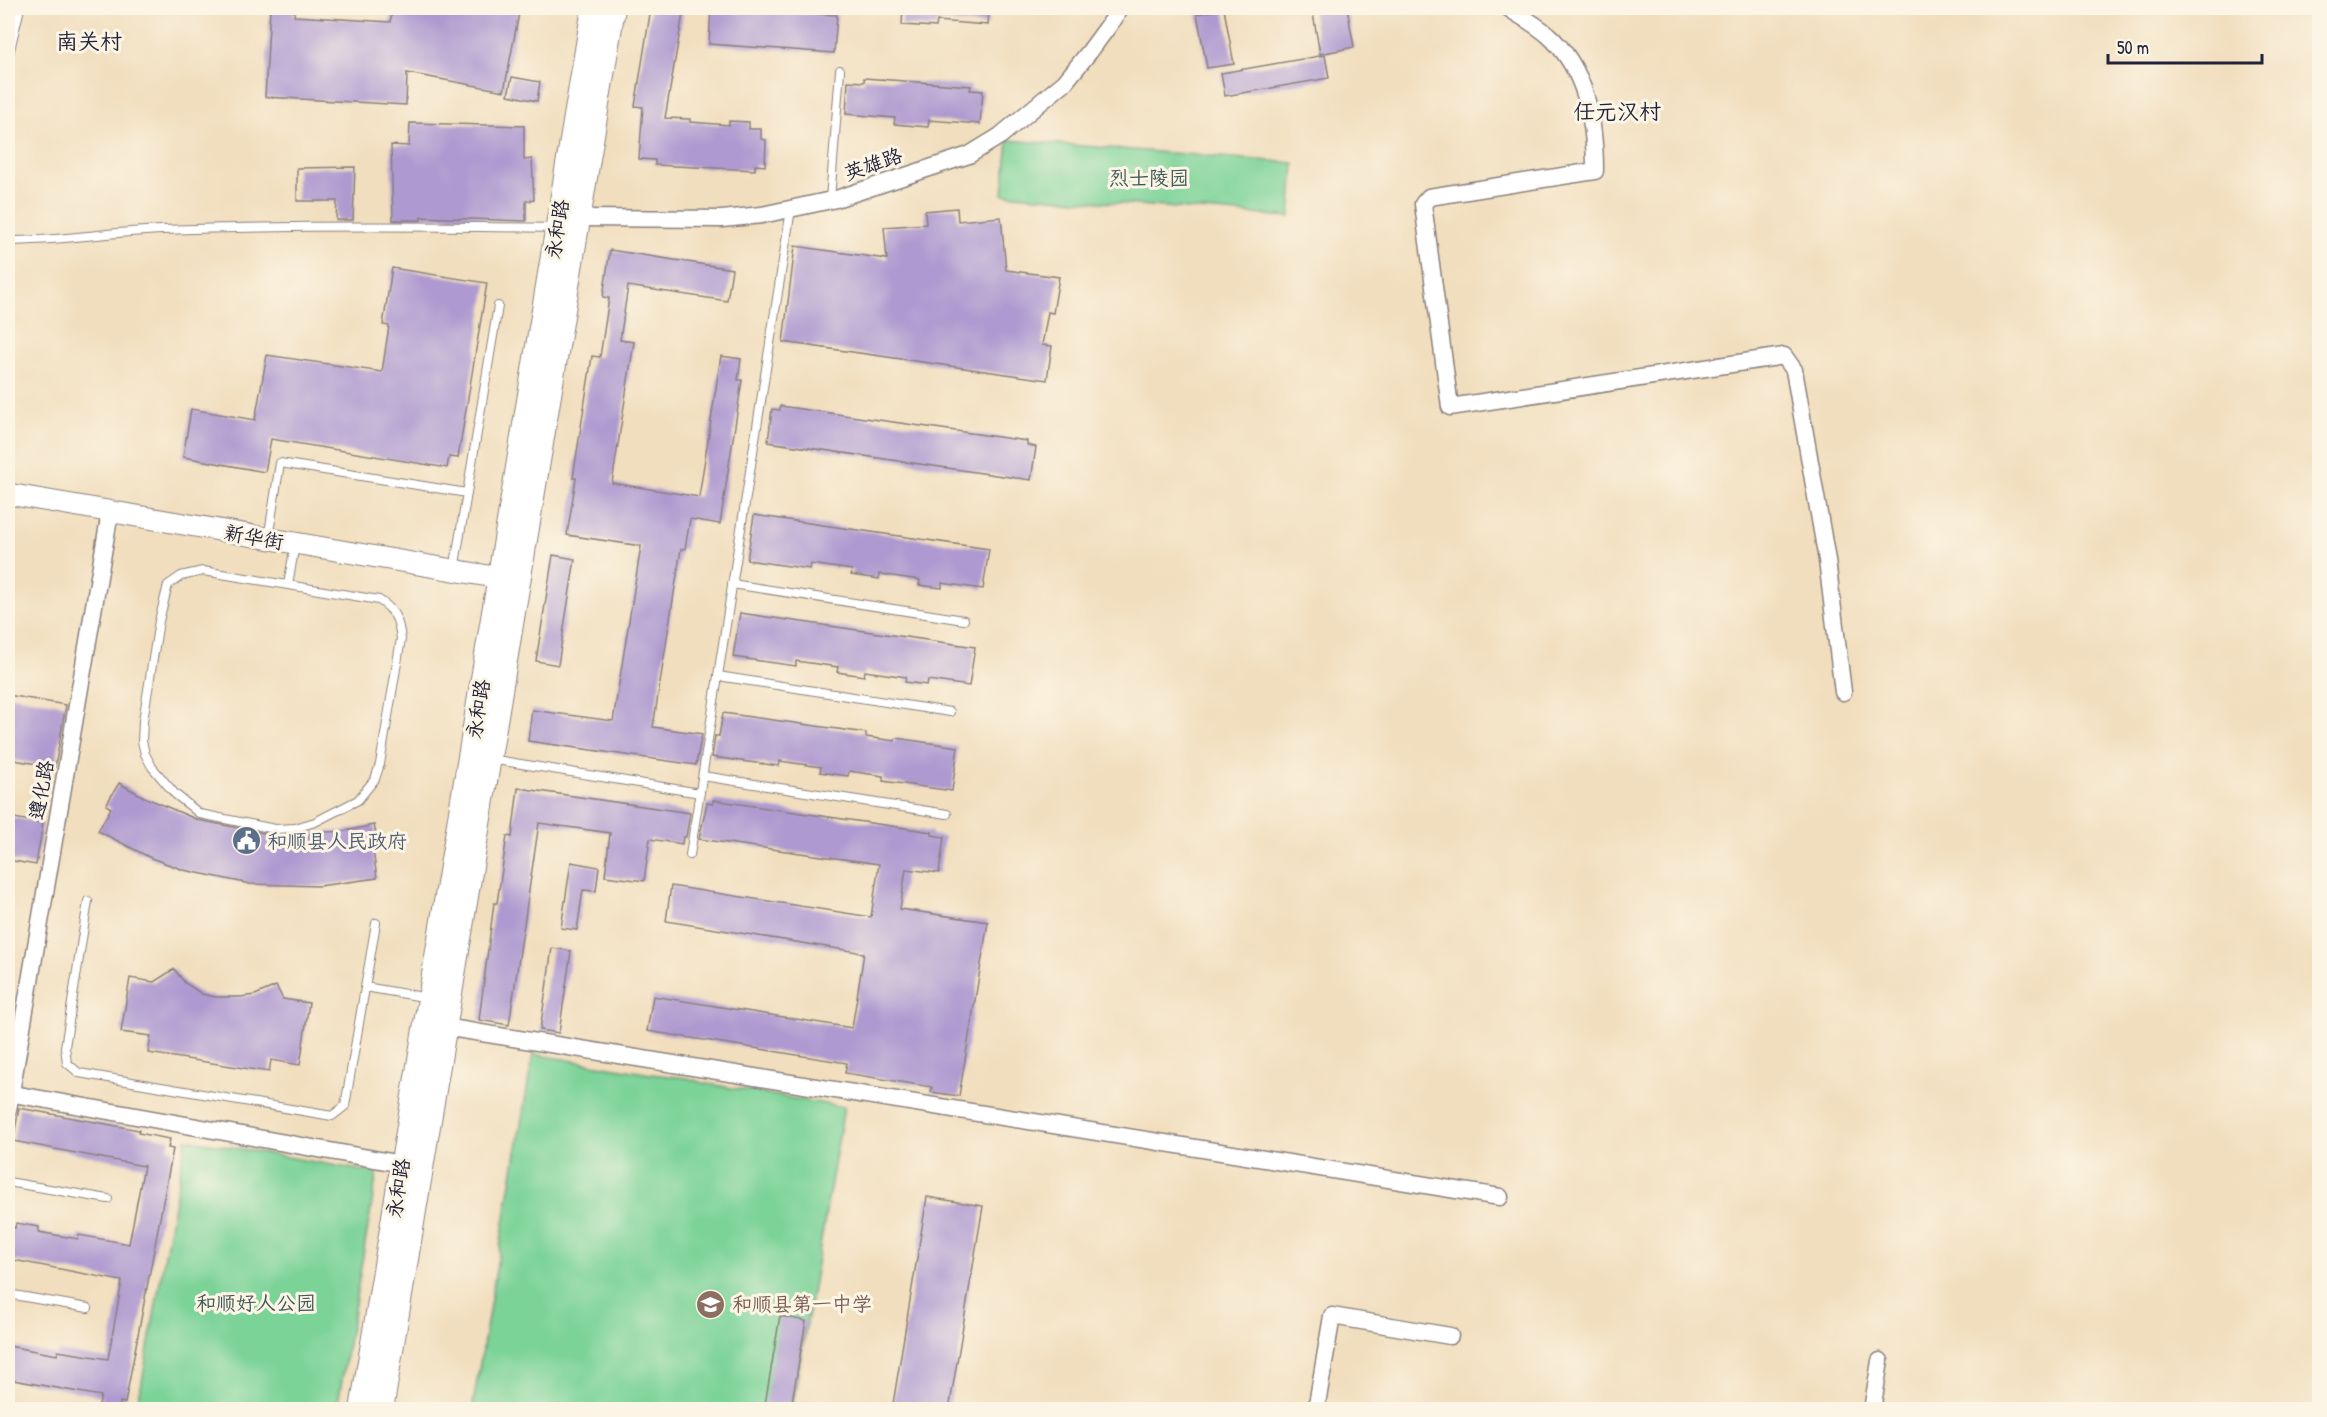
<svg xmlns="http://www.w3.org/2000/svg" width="2327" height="1417" viewBox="0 0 2327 1417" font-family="'Patrick Hand','LXGW WenKai TC',sans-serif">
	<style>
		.green { fill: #7cd398; stroke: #4f7a6a; stroke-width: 1.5 }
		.building { fill: #ae9ad0 }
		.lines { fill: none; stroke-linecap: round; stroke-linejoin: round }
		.service-casing { stroke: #8a807c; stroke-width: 10 }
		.minor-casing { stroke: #8a807c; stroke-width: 19 }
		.tertiary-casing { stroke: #8a807c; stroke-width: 23 }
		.secondary-casing { stroke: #8a807c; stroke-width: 26 }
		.service { stroke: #fff; stroke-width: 8 }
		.minor { stroke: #fff; stroke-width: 16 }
		.tertiary { stroke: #fff; stroke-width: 21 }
		.secondary { stroke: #fff; stroke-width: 24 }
		.labels { text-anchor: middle; stroke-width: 6; stroke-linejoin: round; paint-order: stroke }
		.street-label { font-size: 20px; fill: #22223b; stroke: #fcf5e5 }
		.park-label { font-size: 20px; fill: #3d5757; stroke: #fcf5e5 }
		.service-label { font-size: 20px; fill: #4e5e75; stroke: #fcf5e5; text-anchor: start }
		.education-label { font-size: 20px; fill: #785e54; stroke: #fcf5e5; text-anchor: start }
		.quarter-label { font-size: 22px; fill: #22223b; stroke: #fcf5e5 }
	</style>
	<rect width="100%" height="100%" fill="#fcf5e5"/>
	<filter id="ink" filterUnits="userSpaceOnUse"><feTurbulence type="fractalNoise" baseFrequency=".0167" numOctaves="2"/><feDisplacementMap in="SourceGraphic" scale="12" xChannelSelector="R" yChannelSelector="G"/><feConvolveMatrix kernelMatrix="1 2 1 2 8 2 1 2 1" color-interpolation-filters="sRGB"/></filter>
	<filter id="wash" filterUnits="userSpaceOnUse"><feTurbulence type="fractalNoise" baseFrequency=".008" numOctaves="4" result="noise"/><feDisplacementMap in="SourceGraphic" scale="24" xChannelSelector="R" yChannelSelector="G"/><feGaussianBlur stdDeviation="1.35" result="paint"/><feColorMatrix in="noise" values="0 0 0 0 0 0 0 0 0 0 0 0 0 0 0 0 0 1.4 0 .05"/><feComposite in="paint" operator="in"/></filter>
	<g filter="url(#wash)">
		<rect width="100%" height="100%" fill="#f1debe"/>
		<!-- green -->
		<g class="green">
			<polygon points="1008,140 1294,163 1290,217 1003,194"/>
			<polygon points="533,1054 651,1074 688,1078 703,1083 844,1107 792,1409 472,1410"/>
			<polygon points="186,1139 377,1173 337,1409 137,1409"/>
		</g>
		<g id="blocks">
			<!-- building -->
			<g class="building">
				<polygon points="270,8 295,9 294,16 390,22 393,8 520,8 504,91 407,73 406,105 265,97"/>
				<polygon points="651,8 684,8 665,118 690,119 690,122 729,125 729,121 749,122 749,129 761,129 761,139 766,140 765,166 755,165 755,170 655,165 655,160 639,159 643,107 635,106"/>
				<polygon points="711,8 837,15 834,53 709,44"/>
				<polygon points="903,8 989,8 988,25 937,21 936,27 902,25"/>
				<polygon points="1312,8 1347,8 1354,47 1320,54"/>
				<polygon points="1224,9 1234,64 1207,68 1197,14"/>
				<polygon points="1325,55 1329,78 1225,96 1221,73"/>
				<polygon points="512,77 540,82 537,101 508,95"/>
				<polygon points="864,78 971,86 970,90 983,91 980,124 929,120 928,127 894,124 895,118 846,114 848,81 864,82"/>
				<polygon points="410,123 524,126 524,160 532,159 534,200 526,201 526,221 421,217 421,220 393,220 391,145 409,146"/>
				<polygon points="355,167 353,220 336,220 337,201 297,201 297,168"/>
				<polygon points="957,208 958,221 1001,217 1006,270 1059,277 1053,313 1048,312 1042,345 1052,346 1047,380 783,342 795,246 887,259 884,227 926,224 925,211"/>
				<polygon points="610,250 732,269 727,301 628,286 620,340 634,342 612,483 699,497 721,356 741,359 738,380 742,380 720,524 690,519 685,549 681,549 653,727 702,734 696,765 528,741 532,710 613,721 641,546 567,535 576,478 573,478 592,356 600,357 609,298 603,297"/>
				<polygon points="392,268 487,283 458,458 449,457 447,468 271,439 265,472 183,457 191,409 255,420 267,355 382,372 389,326 383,325"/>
				<polygon points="780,406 1027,441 1027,445 1036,447 1031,480 768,442 772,409 780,410"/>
				<polygon points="754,515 989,549 983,589 942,583 942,588 919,585 920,580 879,574 879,579 851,575 852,570 811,564 810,569 747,560"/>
				<polygon points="553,555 575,559 558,665 536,661"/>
				<polygon points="740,613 975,647 969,686 928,680 927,685 905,682 906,677 865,671 864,676 837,672 838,667 796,661 796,666 733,657"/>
				<polygon points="8,695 66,705 55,767 8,759"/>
				<polygon points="723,713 866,733 866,737 895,741 896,738 958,747 952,791 883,781 883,776 849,771 848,776 820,772 821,767 780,761 779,766 712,757 715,736 719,736"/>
				<polygon points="119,783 144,797 198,820 274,835 345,831 374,825 379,848 373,850 377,878 319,886 250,884 184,870 151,858 98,831 111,808 106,805"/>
				<polygon points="518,788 690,813 686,837 683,837 682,844 650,839 644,881 605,876 610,833 539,823 509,1025 479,1020 494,903 497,903 507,836 512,837"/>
				<polygon points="713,800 932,832 932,835 944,837 939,873 906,869 900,909 988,922 959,1096 931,1092 932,1087 845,1073 847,1063 647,1031 653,996 852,1028 864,953 666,921 671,886 871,917 879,864 699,839 707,803 713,804"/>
				<polygon points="8,817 43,823 36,865 8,860"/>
				<polygon points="571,862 599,867 596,891 583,890 577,930 561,928"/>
				<polygon points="552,948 571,951 559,1033 540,1030"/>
				<polygon points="174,969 185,983 202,994 215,997 240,997 255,995 276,986 283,999 309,1003 300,1065 271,1060 269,1072 148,1053 151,1036 121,1032 130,978 154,982"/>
				<polygon points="19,1108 139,1130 138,1133 170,1139 168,1148 173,1149 131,1372 125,1403 120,1402 119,1410 98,1410 101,1396 8,1379 8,1346 57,1355 58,1351 108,1359 122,1281 8,1259 8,1226 15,1228 16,1223 39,1227 39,1232 78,1239 79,1235 129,1244 144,1166 13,1141"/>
				<polygon points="927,1197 983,1206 949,1410 892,1410"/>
				<polygon points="780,1316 806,1321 791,1408 765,1404"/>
			</g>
		</g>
	</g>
	<g filter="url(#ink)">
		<use href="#blocks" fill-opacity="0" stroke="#8a807c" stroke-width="1.5"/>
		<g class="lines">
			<defs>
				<g id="service">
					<polyline points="8,58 20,8"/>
					<polyline points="830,200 840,70"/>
					<path d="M8 241C59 241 110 232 162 230 293 225 425 226 557 228"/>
					<polyline points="268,539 280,463 467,493 498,306"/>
					<polyline points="454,570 467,493"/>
					<path d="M203 571 379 600C395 610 399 621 401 639L380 764 375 779 358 800 315 822 295 828 275 829 200 814 175 794 152 767 145 754 142 741 143 721 159 621 168 585 181 576Z"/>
					<polyline points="732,584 964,620"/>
					<polyline points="288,585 295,544"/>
					<polyline points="718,676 950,712"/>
					<polyline points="490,759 700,793"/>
					<polyline points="703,776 947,814"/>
					<polyline points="690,855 791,209"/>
					<polyline points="88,901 65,1047 67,1063 79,1073 332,1116 345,1106 376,923"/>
					<polyline points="365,987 429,998"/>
					<polyline points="8,1182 108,1199"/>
					<polyline points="8,1294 88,1308"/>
				</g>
				<g id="minor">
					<path d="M1508 8C1521 16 1535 24 1547 34 1586 68 1595 121 1595 171L1429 197 1423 204 1450 407 1784 356 1794 370 1827 560 1843 692"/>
					<polyline points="578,218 722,219 762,215 836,199 969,155 1000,136 1065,82 1090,51 1115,17 1119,8"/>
					<polyline points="444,1027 1500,1197"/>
					<polyline points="8,1093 402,1164"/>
					<polyline points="8,1110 110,512"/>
					<polyline points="1316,1410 1332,1316 1450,1336"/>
					<polyline points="1872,1410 1880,1361"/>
				</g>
				<polyline id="tertiary" points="8,494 500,578"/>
				<g id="secondary">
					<polyline points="362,1410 594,8"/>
					<polyline points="381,1410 613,8"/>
				</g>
			</defs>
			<!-- service casing -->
			<use href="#service" class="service-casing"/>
			<!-- minor casing -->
			<use href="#minor" class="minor-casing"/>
			<!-- tertiary casing -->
			<use href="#tertiary" class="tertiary-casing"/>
			<!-- secondary casing -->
			<use href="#secondary" class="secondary-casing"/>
			<!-- service -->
			<use href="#service" class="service"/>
			<!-- minor -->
			<use href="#minor" class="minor"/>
			<!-- tertiary -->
			<use href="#tertiary" class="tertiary"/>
			<!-- secondary -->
			<use href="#secondary" class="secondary"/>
		</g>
	</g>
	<!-- icons -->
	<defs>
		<symbol id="civic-disc" viewBox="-11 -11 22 22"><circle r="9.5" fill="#5c6f8a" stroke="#fcf5e5"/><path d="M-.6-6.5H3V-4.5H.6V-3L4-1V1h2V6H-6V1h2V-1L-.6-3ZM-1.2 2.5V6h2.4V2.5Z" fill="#fff"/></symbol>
		<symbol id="school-disc" viewBox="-11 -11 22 22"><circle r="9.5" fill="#8d6e63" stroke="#fcf5e5"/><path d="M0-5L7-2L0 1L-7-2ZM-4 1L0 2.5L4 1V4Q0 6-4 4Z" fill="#fff"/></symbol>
	</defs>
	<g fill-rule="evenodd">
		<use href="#civic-disc" x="230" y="824" width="33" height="33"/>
		<use href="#school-disc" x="694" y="1288" width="33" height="33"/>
	</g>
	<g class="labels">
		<!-- street labels -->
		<g class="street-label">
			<text transform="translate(873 164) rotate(-19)" y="7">英雄路</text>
			<text transform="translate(557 229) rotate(-81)" y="7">永和路</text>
			<text transform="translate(254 537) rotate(10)" y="7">新华街</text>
			<text transform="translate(478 709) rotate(-81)" y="7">永和路</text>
			<text transform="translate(41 790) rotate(-80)" y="7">遵化路</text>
			<text transform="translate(398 1188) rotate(-81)" y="7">永和路</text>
		</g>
		<!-- park labels -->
		<g class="park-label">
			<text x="1149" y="185">烈士陵园</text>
			<text x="256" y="1310">和顺好人公园</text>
		</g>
		<!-- service labels -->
		<g class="service-label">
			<text x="267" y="848">和顺县人民政府</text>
		</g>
		<!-- education labels -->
		<g class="education-label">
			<text x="732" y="1311">和顺县第一中学</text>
		</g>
		<!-- quarter labels -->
		<g class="quarter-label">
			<text x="89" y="49">南关村</text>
			<text x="1617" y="119">任元汉村</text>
		</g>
	</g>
	<!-- margin -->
	<rect width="2327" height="1417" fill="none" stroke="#fcf5e5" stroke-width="30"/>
	<!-- scale -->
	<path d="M2108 54v9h154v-9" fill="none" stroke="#22223b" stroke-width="3"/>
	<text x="2117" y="54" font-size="18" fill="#22223b" stroke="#fcf5e5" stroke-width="4.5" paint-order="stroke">50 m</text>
</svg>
